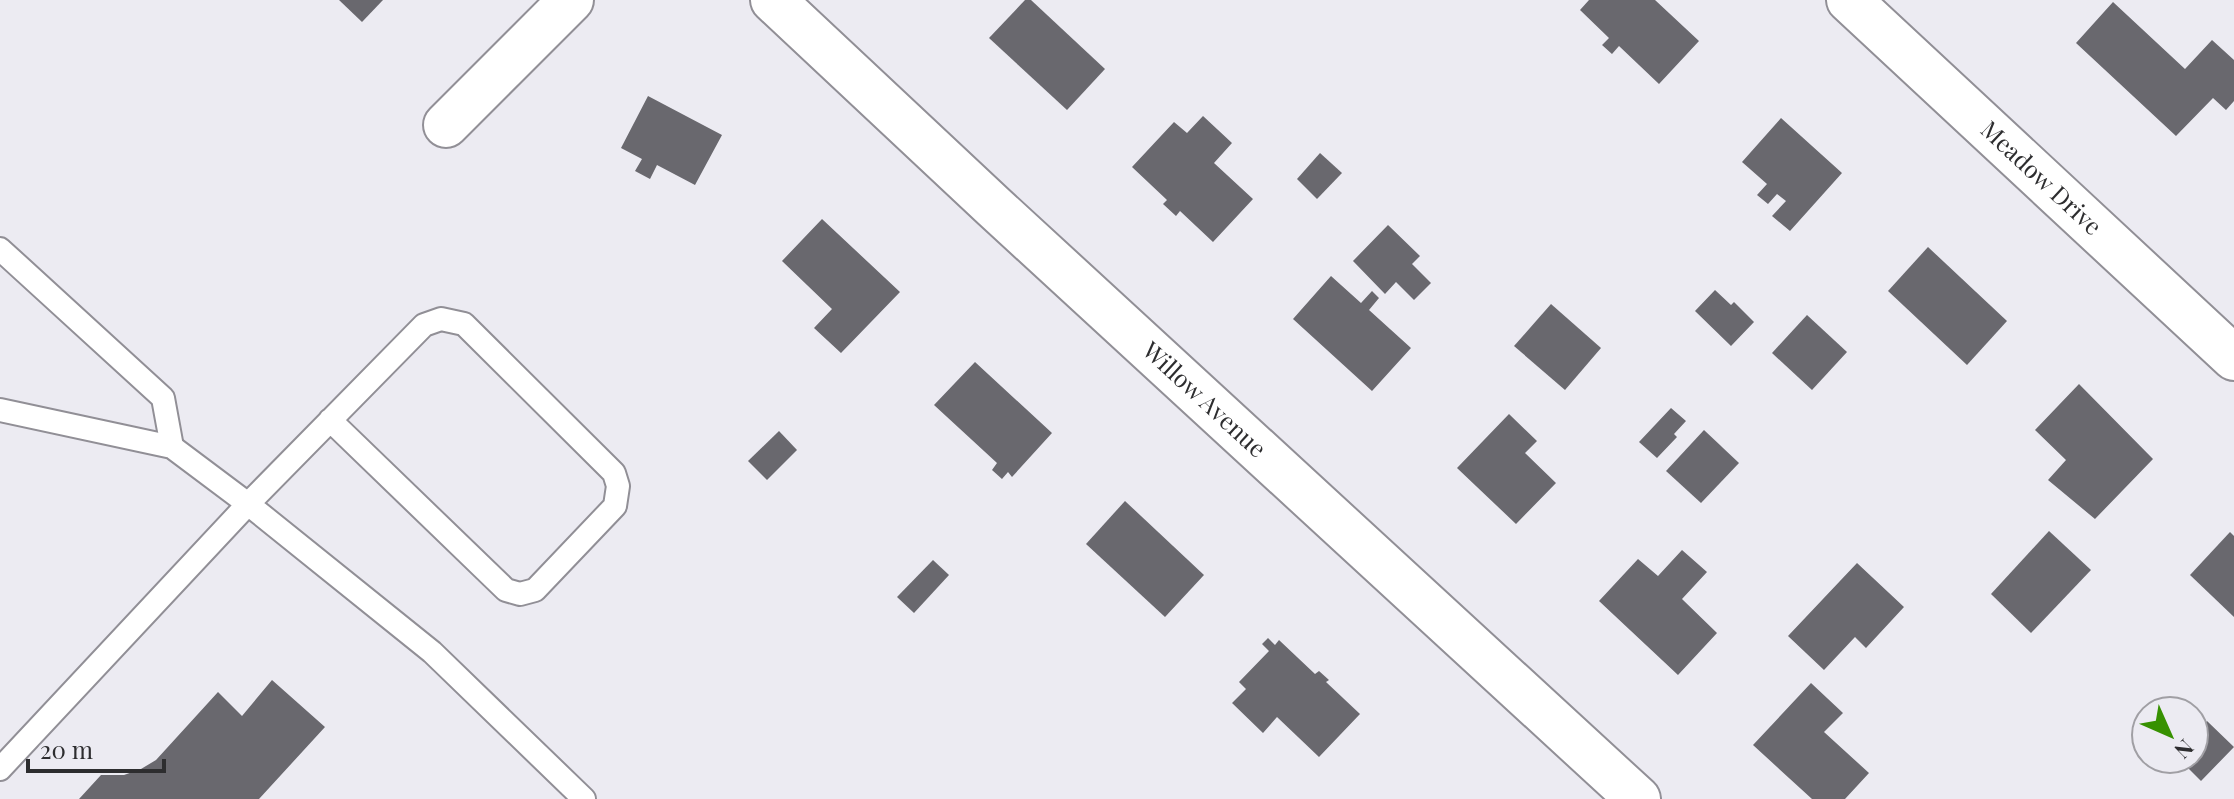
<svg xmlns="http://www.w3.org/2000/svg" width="2234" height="799" viewBox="0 0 2234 799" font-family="'Playfair Display',serif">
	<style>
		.building { fill: #69686e }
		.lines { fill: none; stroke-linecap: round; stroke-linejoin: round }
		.service-casing { stroke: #918f96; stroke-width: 26 }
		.minor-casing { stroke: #918f96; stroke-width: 48 }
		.service { stroke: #fff; stroke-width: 22 }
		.minor { stroke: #fff; stroke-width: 44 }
		.labels { text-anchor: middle; stroke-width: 8; stroke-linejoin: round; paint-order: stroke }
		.street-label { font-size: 24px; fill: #2d2d2f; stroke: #ecebf2 }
	</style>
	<rect width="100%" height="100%" fill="#ecebf2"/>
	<!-- building -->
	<g class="building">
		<polygon points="339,0 383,0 362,22"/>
		<polygon points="1025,0 1031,0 1105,69 1067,110 989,38"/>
		<polygon points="1589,0 1655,0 1699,41 1659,84 1619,46 1612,54 1602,45 1609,38 1580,10"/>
		<polygon points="2113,2 2185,69 2212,40 2234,60 2234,101 2226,110 2213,98 2176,136 2076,43"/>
		<polygon points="648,96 722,135 695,185 657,165 650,179 635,171 642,159 621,148"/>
		<polygon points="1203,116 1232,143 1214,163 1253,199 1213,242 1180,211 1176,216 1163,204 1167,200 1132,167 1174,122 1187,133"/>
		<polygon points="1781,118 1842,173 1790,231 1772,216 1786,201 1777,194 1768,204 1757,195 1767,184 1742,162"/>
		<polygon points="1320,153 1342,173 1317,199 1297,179"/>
		<polygon points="822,219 900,292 841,353 814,328 832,309 782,261"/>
		<polygon points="1388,225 1420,256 1412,264 1431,283 1414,300 1396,282 1385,294 1353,261"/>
		<polygon points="1928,247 2007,321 1967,365 1888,291"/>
		<polygon points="1331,276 1361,303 1372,291 1379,298 1369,310 1411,348 1372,391 1293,319"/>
		<polygon points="1715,290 1731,305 1734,302 1754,322 1731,346 1695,311"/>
		<polygon points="1551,304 1601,348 1565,390 1514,346"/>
		<polygon points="1807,315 1847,352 1812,390 1772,353"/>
		<polygon points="975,362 1052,433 1012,477 1008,472 1002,479 992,470 997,463 934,405"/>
		<polygon points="2079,384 2153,459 2095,519 2048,480 2066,460 2035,430"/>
		<polygon points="1671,408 1686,421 1674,434 1677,437 1657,458 1639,442"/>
		<polygon points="1509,414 1537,441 1525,453 1556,483 1516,524 1457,468"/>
		<polygon points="1704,430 1739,463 1701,503 1666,471"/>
		<polygon points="779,431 797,450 767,480 748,461"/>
		<polygon points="1125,501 1204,575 1165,617 1086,544"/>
		<polygon points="2049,531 2091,570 2031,633 1991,594"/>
		<polygon points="2230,532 2234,536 2234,617 2190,575"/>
		<polygon points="1682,550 1707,572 1682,599 1717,633 1678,675 1599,601 1638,559 1658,576"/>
		<polygon points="933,560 949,575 914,613 897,597"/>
		<polygon points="1857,563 1904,607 1866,648 1855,637 1824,670 1788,636"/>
		<polygon points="1268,638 1275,645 1279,640 1315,674 1319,671 1329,680 1326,682 1360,714 1319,757 1277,717 1263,733 1232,703 1246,689 1239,682 1269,651 1262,644"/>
		<polygon points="272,680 325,727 259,799 79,799 101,775 124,775 141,769 156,760 218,692 242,716"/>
		<polygon points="1811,683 1843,713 1824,732 1869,773 1845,799 1812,799 1753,745"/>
		<polygon points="2207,721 2234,747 2201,781 2179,759 2194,759 2194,734"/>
	</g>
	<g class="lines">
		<defs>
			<g id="service">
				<polyline points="0,249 163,398 172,447"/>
				<polyline points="0,410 172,447 248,504 0,769"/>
				<polyline points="330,420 506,590 520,594 535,590 615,506 618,486 614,473 464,324 441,319 424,325 248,504 432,652 584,799"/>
			</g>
			<g id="minor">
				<path id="s1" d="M773 0 994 207 1638 799"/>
				<path id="s2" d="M1849 0 2234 358"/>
				<polyline points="446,125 571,0"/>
			</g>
		</defs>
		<!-- service casing -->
		<use href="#service" class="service-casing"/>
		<!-- minor casing -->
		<use href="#minor" class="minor-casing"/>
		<!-- service -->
		<use href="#service" class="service"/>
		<!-- minor -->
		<use href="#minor" class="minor"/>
	</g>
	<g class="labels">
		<!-- street labels -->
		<g class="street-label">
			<text dy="8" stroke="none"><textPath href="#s2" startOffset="262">Meadow Drive</textPath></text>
			<text dy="8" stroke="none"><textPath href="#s1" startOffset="588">Willow Avenue</textPath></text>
		</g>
	</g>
	<!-- north arrow -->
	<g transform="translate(2170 735) rotate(135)"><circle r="38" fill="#ecebf2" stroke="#a09fa4" stroke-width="2"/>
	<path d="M0-6L14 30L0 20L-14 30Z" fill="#379101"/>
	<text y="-12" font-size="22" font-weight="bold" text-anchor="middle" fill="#2d2d2f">N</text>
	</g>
	<!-- scale -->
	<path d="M28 759v12h136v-12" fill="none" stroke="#2d2d2f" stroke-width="4"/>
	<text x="40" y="759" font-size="24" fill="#2d2d2f" stroke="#ecebf2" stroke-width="6" paint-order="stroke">20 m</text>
</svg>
